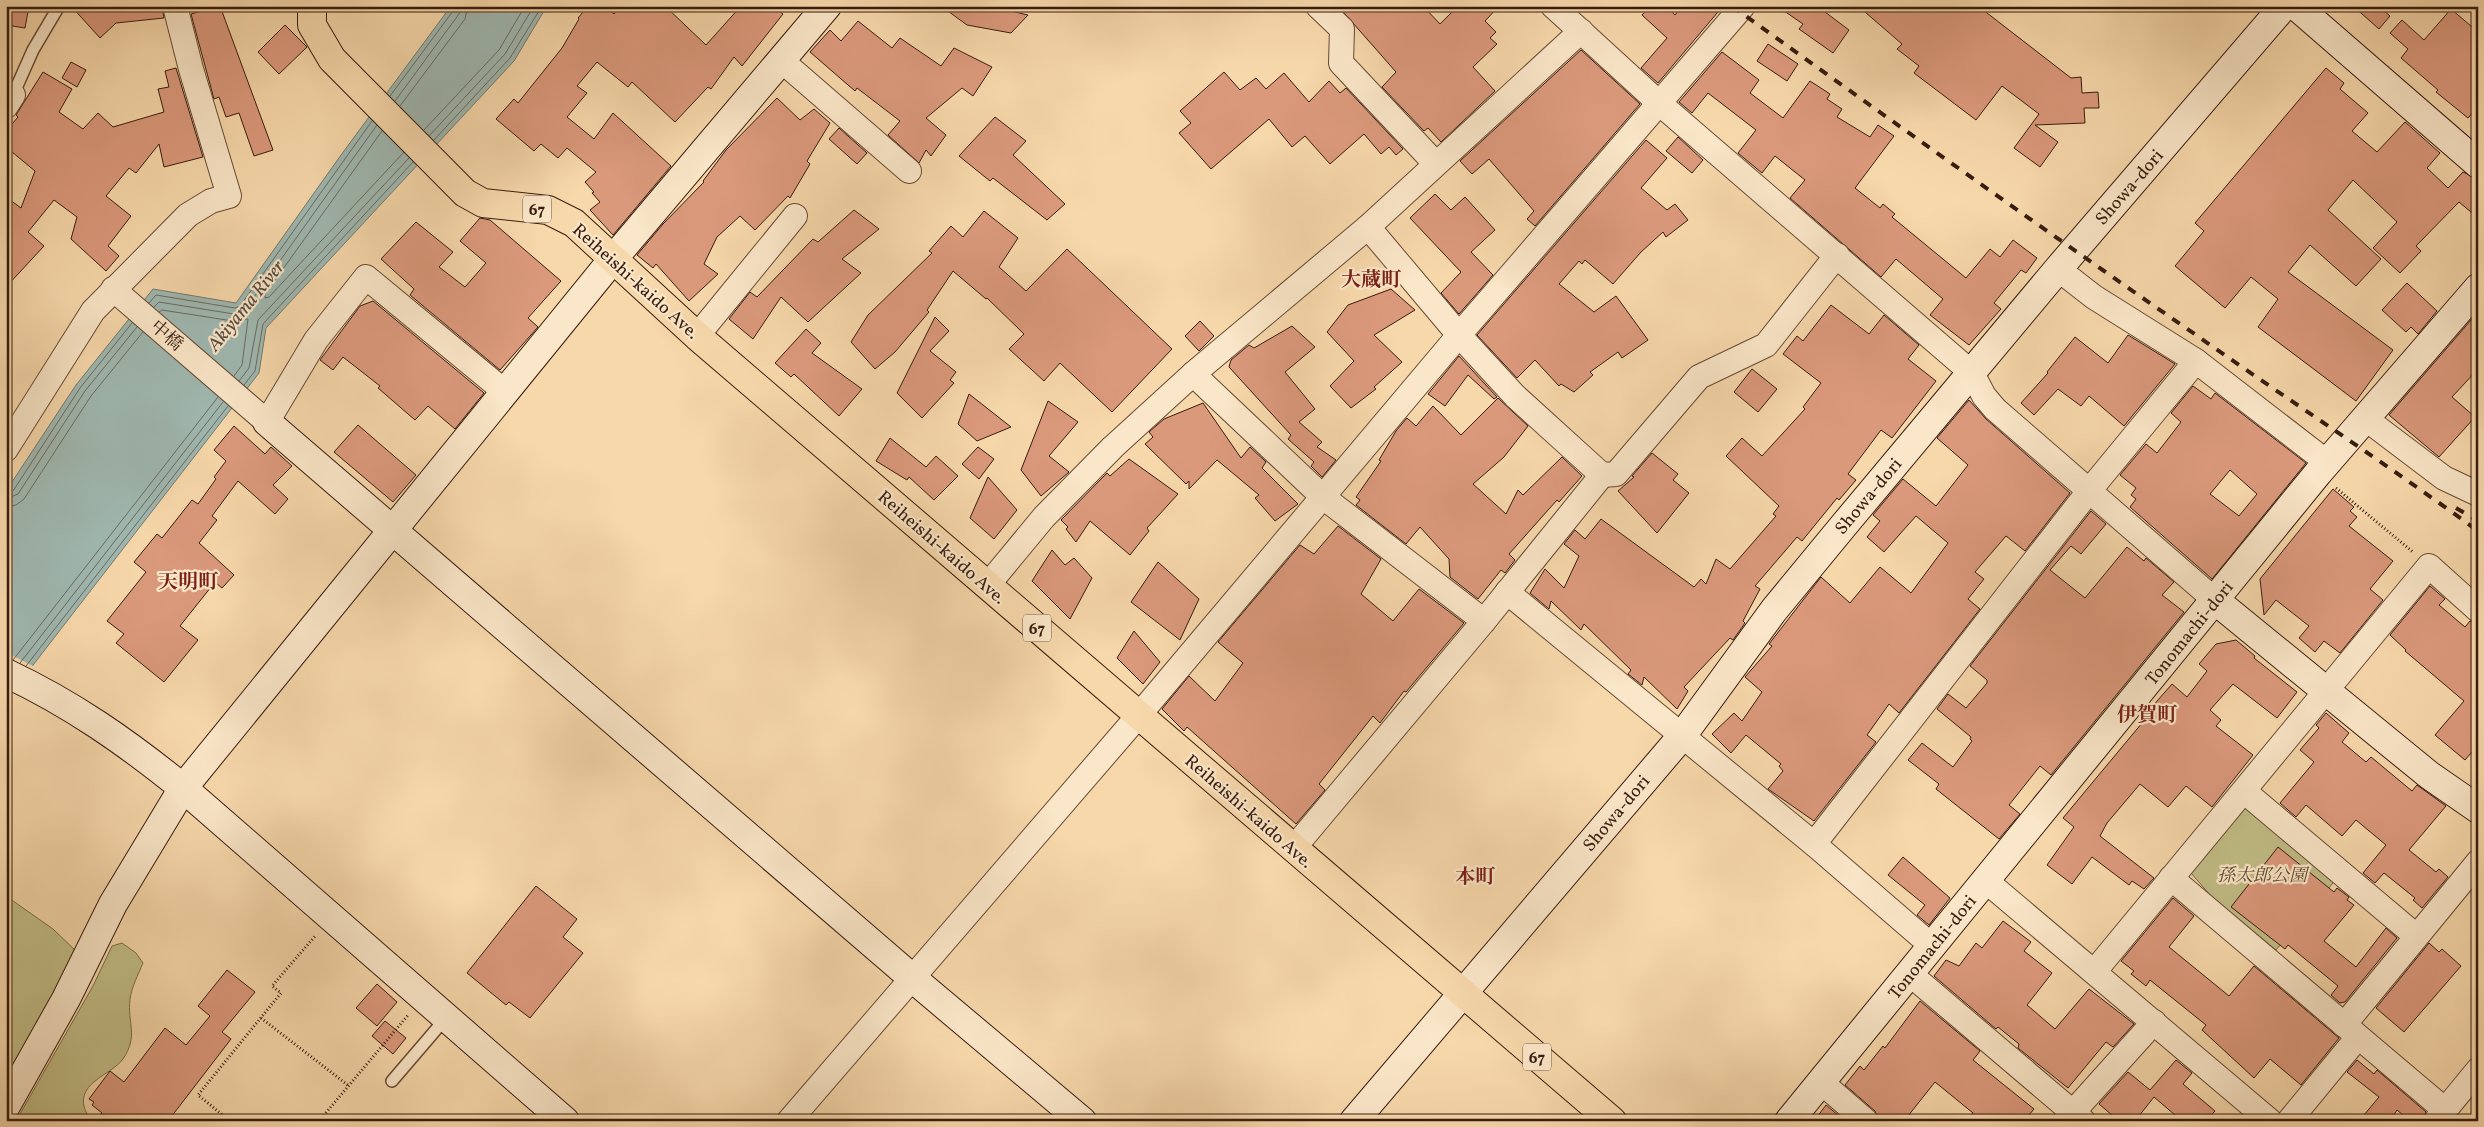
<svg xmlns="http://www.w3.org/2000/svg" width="2484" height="1127" viewBox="0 0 2484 1127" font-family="Vollkorn,'Noto Serif JP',serif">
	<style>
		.green { fill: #c1bd86; stroke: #7c6c4a }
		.water { fill: #9fb8b1; stroke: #757a70 }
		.pier { fill: #f7d8ab }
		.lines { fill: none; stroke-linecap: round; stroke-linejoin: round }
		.shore { stroke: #6b6a60; stroke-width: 1 }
		.building { fill: #db997c; stroke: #371c0f; fill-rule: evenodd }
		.lane-casing { stroke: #674b36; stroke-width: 14 }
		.street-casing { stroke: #674b36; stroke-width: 26 }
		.secondary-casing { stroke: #371c0f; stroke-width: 30 }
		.primary-casing { stroke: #371c0f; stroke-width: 30 }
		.path { stroke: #371c0f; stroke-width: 3; stroke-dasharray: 1 2.5; stroke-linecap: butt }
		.lane { stroke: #fae6c8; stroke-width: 11 }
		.street { stroke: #fae6c8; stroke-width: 24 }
		.secondary { stroke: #fae6c8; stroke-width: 28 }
		.primary { stroke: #f7d8ab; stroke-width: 28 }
		.rail { stroke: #371c0f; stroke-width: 4; stroke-dasharray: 9 9; stroke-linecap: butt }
		.labels { text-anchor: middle; stroke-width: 4.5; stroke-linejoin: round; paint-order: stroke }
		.shield { fill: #fae6c8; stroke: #725946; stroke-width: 1 }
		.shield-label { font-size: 16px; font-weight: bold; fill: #371c0f }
		.street-label { font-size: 18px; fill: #371c0f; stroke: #fae6c8 }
		.park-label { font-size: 18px; font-style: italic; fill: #604c33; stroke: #fae6c8 }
		.water-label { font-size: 19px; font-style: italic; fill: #564b40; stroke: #fae6c8 }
		.quarter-label { font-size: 20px; font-weight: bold; fill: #7a1f14; stroke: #fae6c8 }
	</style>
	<rect width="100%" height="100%" fill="#f7d8ab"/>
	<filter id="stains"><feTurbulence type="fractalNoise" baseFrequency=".004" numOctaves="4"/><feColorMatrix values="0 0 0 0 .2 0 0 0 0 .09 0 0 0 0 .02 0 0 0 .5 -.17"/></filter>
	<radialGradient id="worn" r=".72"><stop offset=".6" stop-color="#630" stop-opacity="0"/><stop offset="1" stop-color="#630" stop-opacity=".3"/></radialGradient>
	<!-- green -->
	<g class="green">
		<polygon points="2245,796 2339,876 2276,950 2211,896 2191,873"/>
		<polygon points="6,896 53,929 77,952 6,1083"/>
		<path d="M122 943 136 953 143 963C138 975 132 986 130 999 127 1024 139 1035 123 1059 112 1075 71 1084 87 1114L83 1121H16L93 986 112 946Z"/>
	</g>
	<!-- water -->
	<polygon class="water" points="451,6 547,6 514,61 266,328 259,373 6,700 6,491 76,385 153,289 236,303 341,155"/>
	<!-- pier -->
	<polygon class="pier" points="6,652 35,667 13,695 6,692"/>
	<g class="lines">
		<!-- shore -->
		<g class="shore">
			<polyline points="390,96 453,11 454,6"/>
			<polyline points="395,101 459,14 461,6"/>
			<polyline points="400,106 465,19 468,6"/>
			<polyline points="424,130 499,50 525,6"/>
			<polyline points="382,131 265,294 265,298 269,297 404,152"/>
			<polyline points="429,136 505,54 534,6"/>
			<polyline points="434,140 510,58 542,6"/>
			<polyline points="149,303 156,295 235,308 240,306 372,121"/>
			<polyline points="154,307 159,302 234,314 244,311 377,125"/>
			<polyline points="159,312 162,310 233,321 248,319 242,365 234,376"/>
			<polyline points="239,381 249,368 258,320 409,158"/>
			<polyline points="244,385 255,371 263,324 413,162"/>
			<polyline points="6,493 13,491 80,388 132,323"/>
			<polyline points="6,499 18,494 85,391 137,327"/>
			<polyline points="6,507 16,505 24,499 91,396 143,332"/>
			<polyline points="13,660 218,397"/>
			<polyline points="20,663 223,402"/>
			<polyline points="26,666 228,406"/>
		</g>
	</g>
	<!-- building -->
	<g class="building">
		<polygon points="6,6 29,6 25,28 6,25"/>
		<polygon points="71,6 162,6 164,18 116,23 100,38"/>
		<polygon points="220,6 273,150 254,156 239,113 226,117 219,97 214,99 191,14"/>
		<polygon points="588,6 605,6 614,14 620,6 665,6 706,45 741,6 773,6 783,14 742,66 734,57 711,89 708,87 675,122 632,82 628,87 597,62 577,86 587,93 567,117 594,139 613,113 671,166 613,235 590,210 600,202 592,193 594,192 585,182 596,172 567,148 558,158 541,144 534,151 496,119 514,99 518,103 562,48 579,19 578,18"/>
		<polygon points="941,6 989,6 1028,15 1011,33 967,25"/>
		<polygon points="1338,6 1423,6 1440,24 1458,6 1499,6 1485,21 1496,32 1490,38 1497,44 1473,67 1495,91 1441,142 1428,128 1424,131 1382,87 1396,72"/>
		<polygon points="1650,6 1666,6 1675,15 1682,6 1723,6 1658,83 1641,68 1667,38 1642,15"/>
		<polygon points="1777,6 1817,6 1849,30 1833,53 1799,29 1803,24"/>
		<polygon points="1858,6 1978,6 2071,78 2081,77 2082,93 2098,92 2099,108 2084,108 2085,123 2035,125 2058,142 2040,167 2014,148 2039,114 2002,86 1976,120 1914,73 1919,66 1897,49 1902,44"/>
		<polygon points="2353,6 2378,6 2390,16 2379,29"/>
		<polygon points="2451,9 2478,32 2478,107 2468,118 2436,92 2438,90 2401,58 2408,49 2390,33 2402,20 2424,40"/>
		<polygon points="858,21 892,48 900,38 941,66 954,48 992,67 973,96 962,88 926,118 946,135 931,156 926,150 919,163 888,135 900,121 857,88 855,91 810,52 830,30 841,41"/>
		<polygon points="285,25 307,47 279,74 258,52"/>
		<polygon points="1768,44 1798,64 1787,81 1757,61"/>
		<polygon points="1581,50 1640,104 1535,226 1527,219 1534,211 1489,159 1472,174 1460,161"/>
		<polygon points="1722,52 1759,80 1750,93 1783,118 1810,81 1830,94 1827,99 1842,109 1837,117 1870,137 1878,125 1894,136 1855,188 1880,208 1883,204 1895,214 1892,217 1966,278 1990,249 2000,257 2013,240 2037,258 2026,273 2021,270 1994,303 2001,309 1969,345 1930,315 1943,299 1896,259 1881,277 1790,198 1805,180 1775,156 1762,173 1738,153 1756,130 1708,93 1692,113 1679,102"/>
		<polygon points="71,62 86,70 77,87 62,78"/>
		<polygon points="176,68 203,157 164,167 159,144 136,173 129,168 106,196 131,216 108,246 119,256 106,271 71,239 77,217 54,200 28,232 44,246 6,287 6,197 21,208 35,171 6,147 6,131 18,117 16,115 43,72 72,89 59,112 83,129 98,113 113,127 164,112 158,89 169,87 165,71"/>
		<polygon points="2326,68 2344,83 2340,89 2368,113 2352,131 2377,152 2405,122 2440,153 2427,168 2448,188 2463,172 2478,179 2478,218 2459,202 2416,246 2421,251 2400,273 2373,248 2397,222 2353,180 2328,210 2381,259 2356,286 2310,245 2288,272 2393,350 2356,401 2258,327 2278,299 2251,277 2225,308 2175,266 2204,231 2195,223"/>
		<polygon points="1224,72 1240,90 1256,78 1266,89 1284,73 1309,102 1329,81 1340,93 1346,88 1403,149 1396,155 1389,147 1381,154 1364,134 1330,164 1305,136 1292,147 1269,119 1211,169 1179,133 1191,123 1180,111"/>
		<polygon points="777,98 800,120 814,109 830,123 807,161 810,164 790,198 788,196 755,230 740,216 717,237 704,264 718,274 689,301 656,264 653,268 637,255 663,224 704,182 703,181 726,150"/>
		<polygon points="995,117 1026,141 1013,155 1065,204 1047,220 993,178 990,181 959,156"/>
		<polygon points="839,128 867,153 857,164 829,139"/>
		<polygon points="1678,137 1703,160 1692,173 1666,151"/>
		<polygon points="1646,140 1667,158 1641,188 1667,210 1675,204 1688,220 1666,237 1663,232 1641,252 1613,284 1585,260 1582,264 1579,261 1559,284 1594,312 1616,296 1648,340 1622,358 1618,352 1590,372 1593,375 1574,392 1561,384 1559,386 1535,360 1517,378 1477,335"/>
		<polygon points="1435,194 1451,210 1465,197 1495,230 1471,252 1493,275 1459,314 1441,293 1461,272 1410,218"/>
		<polygon points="854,210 879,229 842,259 861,273 808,322 781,297 753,339 729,319 750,292 757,297 813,239 818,242"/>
		<polygon points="984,211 1018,238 999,267 1026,291 1067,249 1172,349 1112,412 1060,363 1044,381 1009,349 1024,334 987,298 986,299 953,271 927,310 929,312 895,352 875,369 851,342 868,315 932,253 929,251 951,226 963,237"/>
		<polygon points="480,218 490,220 561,281 528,318 538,327 500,370 410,295 414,289 381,259 416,222 453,252 439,267 465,287 486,263 460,241"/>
		<polygon points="2407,283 2437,311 2418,334 2411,327 2406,332 2382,310"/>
		<polygon points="1391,289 1415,310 1374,335 1402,362 1374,387 1376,389 1351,408 1330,386 1354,361 1327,332 1348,305"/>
		<polygon points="373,301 484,393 455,429 428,406 415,420 378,388 380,386 343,357 333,370 320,360 360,306"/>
		<polygon points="1831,305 1869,334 1884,315 1919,345 1908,359 1936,381 1892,438 1881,430 1848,474 1856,480 1839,500 1837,498 1802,541 1797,537 1755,586 1760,589 1743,621 1745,623 1733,640 1730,638 1684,687 1688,691 1677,709 1644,677 1642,685 1628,674 1631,670 1584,624 1581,630 1551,601 1549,609 1530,593 1545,569 1564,588 1579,556 1564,544 1575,530 1585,539 1601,519 1694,587 1701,579 1706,584 1716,559 1730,569 1776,516 1773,514 1779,506 1726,456 1742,438 1762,456 1805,409 1803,407 1821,383 1783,354 1797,336 1803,341"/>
		<polygon points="2478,312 2478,369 2452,397 2475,417 2439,457 2389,415"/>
		<polygon points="935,317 949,331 930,351 956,372 950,380 954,383 922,418 897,393"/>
		<polygon points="1200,321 1214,336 1199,351 1185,336"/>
		<polygon points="1292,326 1315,347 1285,372 1315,409 1299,422 1322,442 1317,447 1336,460 1322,477 1311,466 1314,462 1288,439 1291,435 1229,367 1231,360 1249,345 1254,348"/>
		<polygon points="806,329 821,343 812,353 862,389 839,416 794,374 791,377 775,363"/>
		<polygon points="2128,335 2175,364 2124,426 2089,396 2081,406 2058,389 2034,415 2021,403 2048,373 2047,372 2075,337 2108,363"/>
		<polygon points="1459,356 1497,397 1494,399 1468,375 1445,406 1428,394"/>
		<polygon points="1752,369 1777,389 1758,412 1734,392"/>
		<path d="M2193 386 2211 399 2215 393 2306 463 2212 579 2130 507 2136 499 2131 495 2136 488 2120 475 2146 444 2157 453 2181 422 2171 413ZM2230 470 2257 494 2239 516 2210 494Z"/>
		<polygon points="969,394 1011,427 977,441 958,424"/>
		<polygon points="1498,398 1528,426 1504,457 1473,484 1506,514 1518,490 1523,495 1562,457 1582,476 1559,502 1557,500 1509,554 1515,560 1512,564 1505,573 1501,570 1478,599 1450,577 1449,559 1420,527 1406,544 1356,505 1360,500 1356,497 1381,461 1379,460 1396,431 1407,418 1416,426 1433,406 1461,435"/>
		<polygon points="1969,400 1986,419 2070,493 2025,551 2006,536 1975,572 1984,579 1968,599 1980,609 1899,713 1889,704 1867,735 1876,742 1814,821 1768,789 1783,771 1779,766 1781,764 1746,735 1731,753 1712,734 1734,713 1742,721 1762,692 1745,677 1772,646 1769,644 1821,577 1850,603 1880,567 1911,593 1948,543 1916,516 1884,552 1867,537 1880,521 1873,515 1903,479 1936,506 1968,465 1937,438"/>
		<polygon points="1048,401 1078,422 1049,456 1069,472 1041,496 1021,470"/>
		<polygon points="1203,403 1241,458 1250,447 1266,462 1262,468 1298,504 1275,521 1255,498 1259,495 1217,460 1189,489 1189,481 1186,484 1145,444 1153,437 1149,432 1164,419"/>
		<polygon points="358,425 416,475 393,502 334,452"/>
		<polygon points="234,426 265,454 271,447 292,466 273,485 288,499 275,514 238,481 212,516 217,520 199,543 234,575 222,588 215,582 180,626 198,640 164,682 116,643 124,634 107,621 146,572 134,562 157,534 162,538 192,500 198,504 216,479 214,477 226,461 214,450"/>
		<polygon points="890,438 926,467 936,456 958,476 934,500 909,477 907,480 876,461"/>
		<polygon points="978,447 994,459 979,479 962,464"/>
		<polygon points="1652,453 1678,474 1673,480 1689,493 1657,533 1618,491 1634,477 1632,476"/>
		<polygon points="1129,459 1178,494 1147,528 1149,531 1130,555 1090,521 1076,542 1066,529 1068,527 1061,520 1107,473 1110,476"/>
		<polygon points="988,477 1017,510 994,539 970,518"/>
		<polygon points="2333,489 2354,507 2350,511 2357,517 2349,526 2393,561 2370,589 2383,600 2340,653 2324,641 2315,652 2299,638 2309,626 2276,600 2264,615 2260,579"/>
		<polygon points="2091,511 2106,524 2081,554 2071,546 2050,570 2085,598 2127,547 2144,561 2146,558 2174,582 2162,595 2184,612 2051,775 2040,766 2009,805 2020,814 1999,839 1936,789 1939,784 1908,760 1922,743 1953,767 1972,741 1970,739 1971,737 1937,709 1948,694 1966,708 1987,683 1987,680 1970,666"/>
		<polygon points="1338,526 1381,559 1361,594 1393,621 1419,589 1464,623 1406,692 1404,691 1380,723 1373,716 1319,784 1325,790 1296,824 1187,727 1184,731 1162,709 1189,676 1215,701 1243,663 1218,642 1300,545 1314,554"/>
		<polygon points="1052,550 1065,565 1074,558 1092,578 1070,619 1032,581"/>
		<polygon points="1158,562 1199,599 1180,640 1131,602"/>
		<polygon points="2430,586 2445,599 2439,605 2465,627 2470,621 2478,623 2478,745 2465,760 2435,735 2464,701 2405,651 2406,650 2390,635"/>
		<polygon points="1134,631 1160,662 1143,684 1117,658"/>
		<polygon points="2236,640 2255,656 2254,658 2297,692 2277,718 2233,684 2210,710 2221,720 2216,726 2253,755 2212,807 2186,786 2168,807 2140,784 2107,823 2100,836 2154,878 2144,889 2132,881 2129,885 2092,857 2072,884 2047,865 2074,827 2063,818 2152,711 2150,709 2172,684 2187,697 2207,671 2199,664 2216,644"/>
		<polygon points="2326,713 2349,733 2342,742 2366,762 2371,757 2412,791 2417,785 2446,806 2409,850 2436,872 2439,869 2448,877 2422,908 2413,900 2415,898 2384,873 2375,883 2363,873 2386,845 2356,820 2342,836 2306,805 2296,817 2280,803 2314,762 2300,750 2319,728 2316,725"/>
		<polygon points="2278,847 2334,892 2337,888 2349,897 2347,900 2354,905 2324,941 2356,967 2386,928 2397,938 2345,1002 2340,1003 2331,995 2338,986 2288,945 2285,949 2231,907"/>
		<polygon points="1903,857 1950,898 1929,925 1917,915 1925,905 1888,875"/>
		<polygon points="536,886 577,919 563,937 583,953 530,1018 509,1002 506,1005 467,973"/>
		<polygon points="2173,898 2194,916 2169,947 2229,996 2254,966 2339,1038 2301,1085 2270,1059 2254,1078 2202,1030 2206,1025 2150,980 2146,986 2131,974 2134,971 2121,961"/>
		<polygon points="2003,921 2031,942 2024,951 2052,973 2027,1005 2055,1029 2089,989 2134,1024 2113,1047 2106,1042 2068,1088 2018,1048 2019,1044 1998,1027 1996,1029 1934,976 1946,960 1959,966 1976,943 1982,948"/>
		<polygon points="2429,943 2439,952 2442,949 2461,966 2404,1032 2376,1008"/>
		<polygon points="227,970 255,992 222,1032 231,1039 168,1121 96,1121 102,1113 92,1105 94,1102 89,1099 110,1071 124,1082 165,1028 186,1045 210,1016 198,1006"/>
		<polygon points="377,984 397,1002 377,1026 356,1008"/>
		<polygon points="1920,1001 1980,1051 1973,1060 2034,1109 2024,1121 1967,1121 1973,1113 1935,1082 1904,1121 1879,1121 1875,1111 1845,1085 1860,1066 1864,1070 1883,1046 1885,1048"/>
		<polygon points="385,1021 406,1038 393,1054 372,1036"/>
		<polygon points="2176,1060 2192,1073 2183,1084 2215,1111 2206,1121 2182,1121 2154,1097 2135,1121 2119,1121 2099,1104 2128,1072 2150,1090"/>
		<polygon points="2357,1060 2374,1074 2377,1070 2426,1112 2423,1121 2410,1121 2397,1110 2390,1121 2359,1121 2379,1097 2347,1072"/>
		<polygon points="1826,1105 1845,1121 1814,1121"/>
	</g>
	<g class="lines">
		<defs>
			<g id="lane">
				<polyline points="13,95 33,50 59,6"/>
				<polyline points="392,1081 446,1018"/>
			</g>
			<g id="street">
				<polyline points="1318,6 1342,29 1341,63 1435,163"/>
				<polyline points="1553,6 1659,103 1972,373 1984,396 1995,409 2216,601"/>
				<polyline points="782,61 909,171"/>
				<polyline points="6,106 13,95"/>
				<polyline points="1368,227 1459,335 1515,396 1602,475 1616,474 1699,377 1766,345 1837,255"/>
				<polyline points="2058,269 2094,297 2196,361 2328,463"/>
				<polyline points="113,289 267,422 316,340 366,277 504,391"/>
				<polyline points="697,336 795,216"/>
				<polyline points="1193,374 1323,497 1484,621"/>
				<polyline points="2366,419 2444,478 2478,494"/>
				<polyline points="6,449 93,311 188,215 211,201 229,196 191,69 175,6"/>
				<polyline points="987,586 1044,517 1113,447 1193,374 1368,227 1581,31"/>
				<polyline points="1507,592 1814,844 1932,946"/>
				<polyline points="2245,792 2416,936"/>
				<polyline points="1814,844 2089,491 2196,361"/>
				<polyline points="1293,849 1484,621 1602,475"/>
				<polyline points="2171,878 2445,1110"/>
				<polyline points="1986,881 2270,1121"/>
				<polyline points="2094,972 2429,566 2478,610"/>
				<polyline points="1910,974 2083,1121"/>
				<polyline points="2344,1025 2478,862"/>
				<polyline points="1821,1082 1866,1121"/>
				<polyline points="789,1121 1139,715 1459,335 1743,6"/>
				<polyline points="2065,1121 2154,1022"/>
				<polyline points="2289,1121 2358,1037"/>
				<polyline points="2436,1121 2478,1070"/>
			</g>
			<g id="secondary">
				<polyline points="2296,6 2478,164"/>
				<polyline points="267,422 911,977 1082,1121"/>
				<polyline points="2216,601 2429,775 2478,809"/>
				<path d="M6 673C72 704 126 742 183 788L565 1121"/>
				<polyline points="6,1106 66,999 113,904 183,788 613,259 827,6"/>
				<polyline points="1354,1121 1682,736 1774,610 1844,525 2058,269 2284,6"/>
				<polyline points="1789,1121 2318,473 2478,288"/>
			</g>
			<polyline id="primary" points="312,6 312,25 332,59 465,193 483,203 548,210 574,223 697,336 1612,1121"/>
		</defs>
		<!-- lane casing -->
		<use href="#lane" class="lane-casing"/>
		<!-- street casing -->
		<use href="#street" class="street-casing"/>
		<!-- secondary casing -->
		<use href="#secondary" class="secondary-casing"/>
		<!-- primary casing -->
		<use href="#primary" class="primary-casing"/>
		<!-- path -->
		<g class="path">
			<polyline points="2336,488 2414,553"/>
			<polyline points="261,1018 349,1086"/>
			<polyline points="230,1121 198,1095 281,993 272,986 316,935"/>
			<polyline points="319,1121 409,1014"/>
		</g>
		<!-- lane -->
		<use href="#lane" class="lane"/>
		<!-- street -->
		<use href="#street" class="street"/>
		<!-- secondary -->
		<use href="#secondary" class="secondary"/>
		<!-- primary -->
		<use href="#primary" class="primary"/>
		<!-- rail -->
		<g class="rail">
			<path d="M1732 6C1886 117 2040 227 2196 335 2290 401 2385 463 2478 531"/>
			<polyline points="2456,508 2478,521"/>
		</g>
	</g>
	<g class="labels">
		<!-- shield labels -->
		<g class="shield">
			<rect x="523" y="195.5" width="28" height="27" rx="4"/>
			<rect x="1023" y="614.5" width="28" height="27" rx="4"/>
			<rect x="1523" y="1043.5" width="28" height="27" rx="4"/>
		</g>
		<g class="shield-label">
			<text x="537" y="215">67</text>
			<text x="1037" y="634">67</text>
			<text x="1537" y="1063">67</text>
		</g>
		<!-- street labels -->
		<g class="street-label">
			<text transform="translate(2129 187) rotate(-49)" y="6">Showa-dori</text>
			<text transform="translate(636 281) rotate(42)" y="6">Reiheishi-kaido Ave.</text>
			<text transform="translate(167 335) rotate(41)" y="6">中橋</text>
			<text transform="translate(1868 496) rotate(-50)" y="6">Showa-dori</text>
			<text transform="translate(942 547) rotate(41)" y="6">Reiheishi-kaido Ave.</text>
			<text transform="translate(2189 633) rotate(-51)" y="6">Tonomachi-dori</text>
			<text transform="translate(1249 811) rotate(41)" y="6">Reiheishi-kaido Ave.</text>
			<text transform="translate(1616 813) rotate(-50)" y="6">Showa-dori</text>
			<text transform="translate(1932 947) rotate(-51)" y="6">Tonomachi-dori</text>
		</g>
		<!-- park labels -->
		<g class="park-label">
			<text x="2262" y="881">孫太郎公園</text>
		</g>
		<!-- water labels -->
		<g class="water-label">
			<text transform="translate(245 305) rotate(-51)" y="7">Akiyama River</text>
		</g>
		<!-- quarter labels -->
		<g class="quarter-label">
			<text x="1371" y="286">大蔵町</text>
			<text x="188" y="588">天明町</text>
			<text x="2147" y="721">伊賀町</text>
			<text x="1475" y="883">本町</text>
		</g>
	</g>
	<!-- margin -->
	<rect width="2484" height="1127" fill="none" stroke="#f7d8ab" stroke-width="25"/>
	<rect x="8" y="8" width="2469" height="1112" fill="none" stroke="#371c0f" stroke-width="2.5"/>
	<rect x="12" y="12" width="2459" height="1102" fill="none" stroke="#371c0f"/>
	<rect width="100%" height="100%" filter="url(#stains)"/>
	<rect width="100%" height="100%" fill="url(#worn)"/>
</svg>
